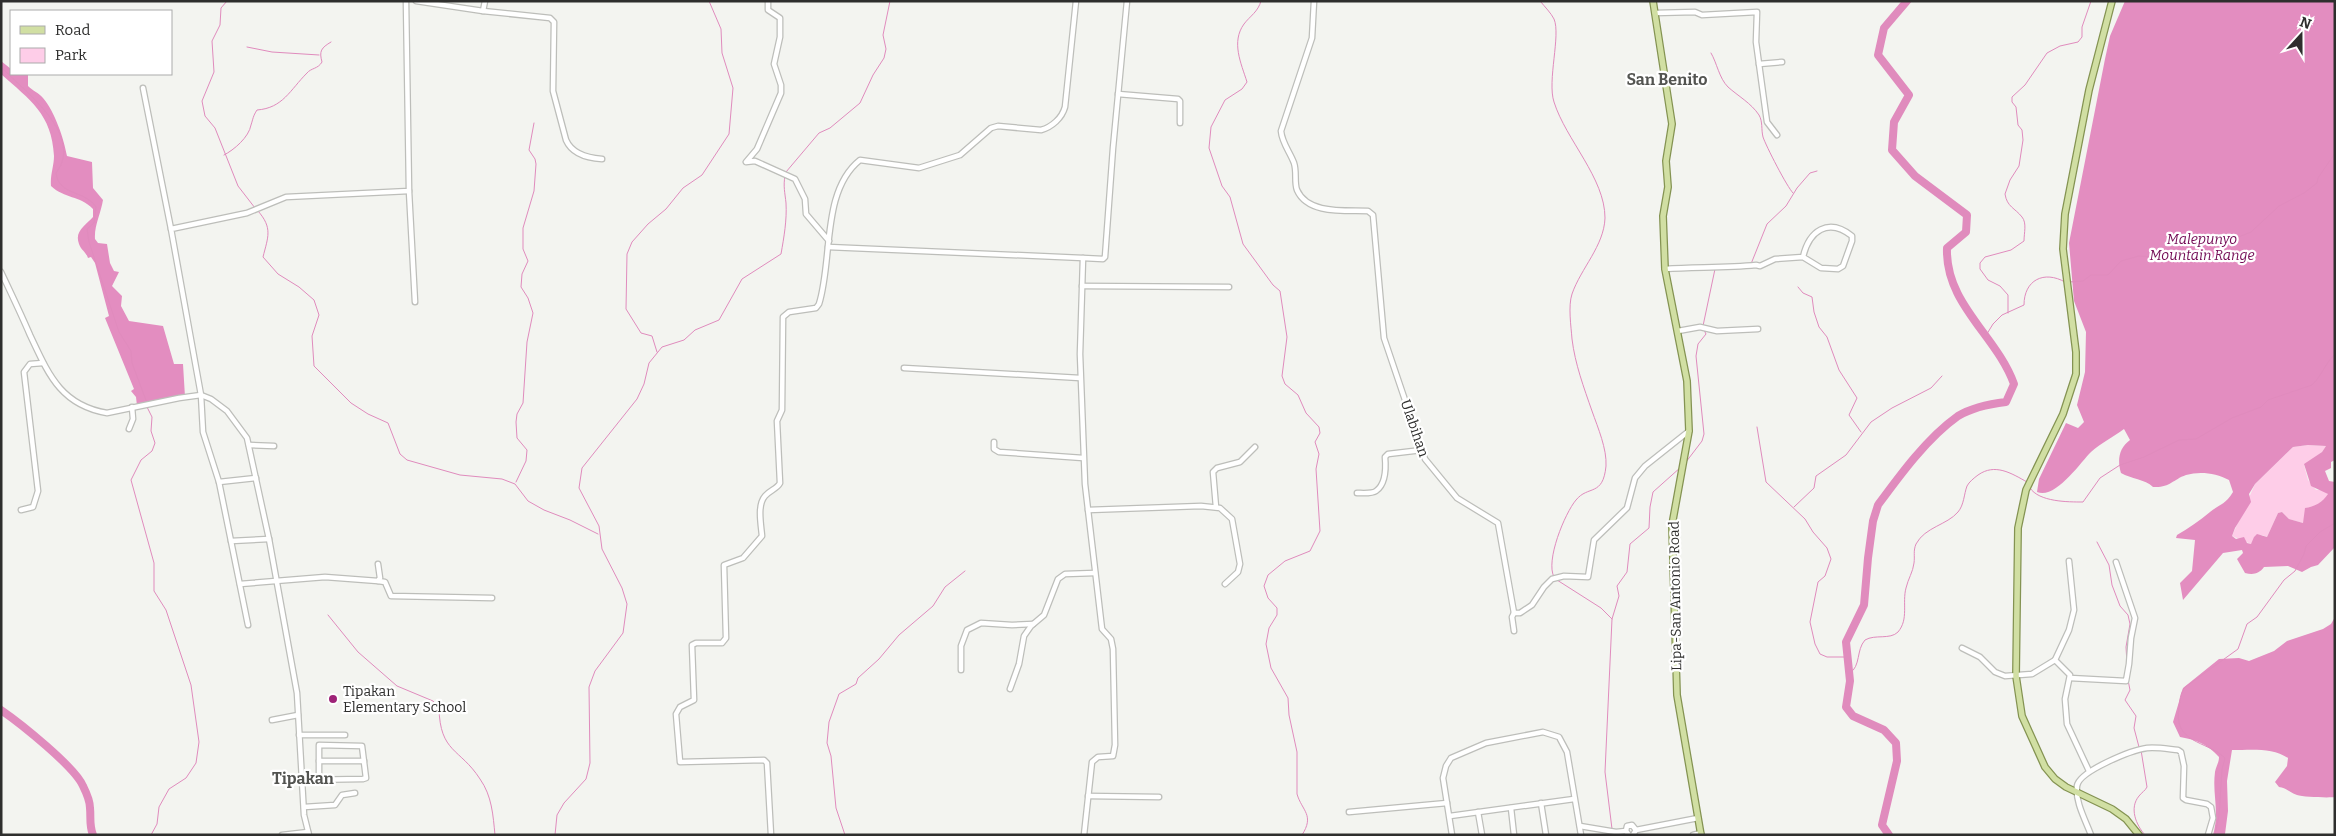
<svg xmlns="http://www.w3.org/2000/svg" width="2336" height="836" viewBox="0 0 2336 836" font-family="Bitter,serif">
	<style>
		.green { fill: #fecde8 }
		.forest { fill: #e38dc0; fill-rule: evenodd }
		.lines { fill: none; stroke-linecap: round; stroke-linejoin: round }
		.stream { stroke: #e08bbd; stroke-width: 1 }
		.river { stroke: #e08bbd; stroke-width: 8 }
		.minor-casing { stroke: #bdbeba; stroke-width: 7 }
		.major-casing { stroke: #849352; stroke-width: 8 }
		.minor { stroke: #fff; stroke-width: 4.5 }
		.major { stroke: #d1dfa3; stroke-width: 5.5 }
		.poi-dot { fill: #9e2277; stroke: #fff; stroke-width: 2 }
		.labels { text-anchor: middle; stroke-width: 4.5; stroke-linejoin: round; paint-order: stroke }
		.park-label { font-size: 14px; font-style: italic; fill: #730b55; stroke: #fff }
		.street-label { font-size: 14px; fill: #2e2e2d; stroke: #fff }
		.poi-label { font-size: 14px; fill: #2e2e2d; stroke: #fff; text-anchor: start }
		.quarter-label { font-size: 16px; font-weight: bold; fill: #535451; stroke: #fff }
	</style>
	<rect width="100%" height="100%" fill="#f3f4f0"/>
	<!-- green -->
	<path class="green" d="M2308 445 2326 446 2322 452 2304 465 2308 480 2316 490H2323L2329 495C2320 505 2307 508 2303 523L2289 519 2282 512 2278 513 2267 537 2262 535 2251 544 2232 536 2255 484 2293 447Z"/>
	<!-- forest -->
	<g class="forest">
		<path d="M2125 1H2335V460L2331 462V468L2325 471 2329 481 2335 482V547L2318 565 2311 567 2302 572 2288 566 2264 567C2259 574 2253 575 2245 573L2237 559 2243 553 2242 550 2223 553 2183 600 2180 583 2192 571 2195 540 2176 538 2177 535C2189 528 2199 521 2210 512 2220 504 2225 505 2233 492L2229 480C2216 473 2200 471 2186 475 2172 480 2170 488 2153 487 2145 479 2131 479 2121 473 2117 460 2119 448 2130 440L2124 429C2113 437 2101 443 2091 452 2080 463 2055 500 2037 492L2039 479 2066 423 2078 428 2084 422 2077 405 2085 372 2086 332 2074 301 2069 243 2105 59 2110 36ZM2308 445 2326 446 2322 452 2304 464 2311 486 2328 494C2323 502 2314 507 2305 508L2303 523 2289 519 2282 512 2278 513 2267 537 2257 534 2254 537 2251 544 2247 543 2244 537 2236 539 2232 536 2235 528 2251 502 2249 494 2255 484 2293 447Z"/>
		<path d="M1 61 11 69V74H28V86C33 91 39 93 43 98 55 112 64 139 67 156L92 162 93 188 103 200C101 213 94 226 95 239L98 243 107 244 110 263 114 271 119 272 112 286 122 296 121 306 129 321 163 326 174 364H183L185 397 137 406 136 397 131 391 134 389 105 318 109 316 95 263 91 257 88 258C86 252 81 250 79 244 74 231 86 225 93 217V209C79 195 65 199 51 186 50 175 54 166 54 156 52 114 30 100 1 74Z"/>
		<path d="M2335 617V797C2329 798 2303 797 2297 795 2290 793 2287 788 2279 787L2275 782 2287 766 2288 758C2272 747 2250 750 2232 750L2227 781 2228 811 2225 834 2213 835C2220 811 2212 795 2215 772 2216 766 2219 763 2219 757 2207 744 2197 740 2180 737L2173 722 2183 688 2219 659 2239 658 2249 661 2274 651 2287 641 2323 629 2331 624Z"/>
	</g>
	<g class="lines">
		<!-- stream -->
		<g class="stream">
			<polyline points="227,1 221,8 220,25 212,41 214,72 202,101 205,116 215,128 238,186 255,208"/>
			<path d="M1261 1C1258 12 1250 16 1244 24 1231 42 1241 63 1247 82L1242 89 1225 100 1211 127 1209 148 1222 186 1230 197 1243 244 1273 285 1280 291 1287 337 1282 376 1285 384 1298 395 1306 413 1319 427 1320 433 1315 442 1319 454 1316 469 1320 531 1310 551 1285 561 1268 575 1264 586 1268 598 1277 608V615L1269 628 1266 644 1271 668 1288 698 1289 715 1297 752V794C1302 811 1315 815 1302 835"/>
			<path d="M1540 1C1545 7 1551 13 1554 19 1561 35 1547 81 1554 102 1566 140 1605 178 1605 218 1604 246 1581 268 1572 294 1568 306 1571 326 1572 339 1575 364 1584 388 1592 411 1598 428 1607 449 1606 466 1603 497 1588 485 1576 500 1565 513 1545 561 1554 577"/>
			<polyline points="247,47 272,52 319,55"/>
			<path d="M1711 53C1717 63 1719 78 1728 87 1738 96 1751 103 1759 115 1763 122 1761 129 1763 137 1766 146 1787 187 1793 193"/>
			<path d="M1 67C24 91 85 135 56 173 59 196 85 190 96 207L94 223 87 229 89 242 119 332 131 351 132 363 147 403"/>
			<path d="M224 155C234 150 249 137 251 125 253 119 253 116 257 110 283 108 290 90 307 73 311 68 318 69 322 62 319 51 321 48 331 42"/>
			<polyline points="786,172 819,133 830,128 860,103 873,75 884,58 886,49 883,35 890,1"/>
			<path d="M258 211C273 228 268 237 263 257L278 274 299 287 314 300 319 315 312 336 314 366 351 403 368 414 388 423 400 454 407 460 460 475 502 479 515 484 528 501 544 510 570 520 598 534"/>
			<polyline points="1751,264 1767,224 1786,206 1797,188 1810,173 1817,171"/>
			<polyline points="2069,282 2083,281 2091,275 2108,275 2121,261 2139,256 2181,259 2191,262 2204,261 2226,242 2251,232 2279,206 2304,193 2317,183 2318,178 2335,153"/>
			<polyline points="1798,287 1803,293 1812,297 1814,312 1819,327 1827,337 1839,370 1857,398 1849,415 1861,432"/>
			<path d="M2008 313V295L2000 286 1988 280 1980 269V263L1985 257 2011 250 2024 241C2024 233 2027 223 2022 217 2015 208 2007 207 2005 194L2010 180 2019 166 2023 140 2022 130 2018 125 2016 107 2012 102V97L2025 85 2047 53 2060 46 2078 42 2082 37V27L2091 1"/>
			<polyline points="1703,326 1715,269"/>
			<path d="M1985 337 1993 324 2002 315 2024 305C2024 280 2044 270 2065 282"/>
			<polyline points="657,352 652,336 641,333 626,309 627,254 632,242 648,224 666,209 683,188 702,175 729,134 733,88 722,53 721,29 709,1"/>
			<polyline points="147,407 152,417 151,431 155,443 152,451 141,460 131,480 154,563 154,591 166,610 191,685 199,742 196,763 186,778 169,789 159,807 157,824 151,835"/>
			<polyline points="1757,427 1766,482 1805,519 1813,532 1827,548 1831,559 1825,576 1818,582 1810,622 1815,644 1820,654 1827,657 1847,657"/>
			<polyline points="1686,462 1702,441 1704,434 1696,356 1698,344 1706,334 1704,330"/>
			<polyline points="516,482 526,461 527,450 517,438 516,422 517,414 523,403 527,342 533,313 528,298 521,287 522,274 528,261 523,249 523,228 534,191 536,164 535,159 529,150 534,123"/>
			<path d="M2030 488C2039 502 2068 502 2083 502L2100 478 2120 465 2144 457 2179 440 2196 439 2232 418 2261 407 2268 400 2312 385C2322 376 2325 363 2335 354"/>
			<polyline points="1794,507 1814,488 1816,476 1846,455 1871,422 1892,408 1931,388 1942,376"/>
			<polyline points="2097,542 2109,565 2112,585 2120,606 2128,615 2130,624 2126,647 2127,663"/>
			<polyline points="1557,580 1601,608 1612,619"/>
			<path d="M328 615 358 652 397 686 433 701 439 708C440 753 460 748 480 779 492 796 493 815 495 835"/>
			<path d="M1850 673C1861 666 1856 650 1865 640 1875 634 1890 640 1898 632 1909 619 1902 603 1906 588 1908 579 1913 572 1914 563 1915 556 1913 551 1916 544 1925 527 1947 525 1958 512 1964 505 1964 494 1967 486 1969 482 1974 478 1978 475 1995 463 2011 473 2027 482"/>
			<polyline points="2128,680 2130,690 2125,700 2136,716 2134,728 2139,747"/>
			<path d="M2141 750 2147 787C2145 791 2142 792 2139 796 2129 808 2136 825 2145 835"/>
			<polyline points="1612,829 1605,772 1612,619 1619,596 1617,586 1627,572 1630,544 1649,528 1650,507 1653,492 1681,467"/>
			<path d="M555 835 557 815 564 803 586 779 590 763 589 687 595 671 623 633 627 604 622 588 602 549 599 526 579 488 582 468 637 399 644 384 649 363 662 347 684 340 695 330 719 320 742 279 781 254C784 237 787 220 786 203 785 193 783 186 785 176"/>
			<polyline points="845,835 836,808 831,756 827,743 829,722 839,694 856,684 858,678 879,659 899,635 933,606 945,587 965,571"/>
			<path d="M2215 835 2219 816 2222 769 2225 758C2206 740 2173 744 2179 707 2180 700 2180 695 2184 688L2238 649 2247 624 2257 617 2284 580 2295 571 2304 554 2306 546 2320 532 2335 523"/>
		</g>
		<!-- river -->
		<g class="river">
			<path d="M1 710C20 723 75 767 83 786 86 792 90 802 90 808 91 818 89 825 93 835"/>
			<path d="M1889 835 1882 825 1897 761 1896 743 1884 730 1853 716 1846 707 1850 681 1846 642 1864 605 1868 558 1873 521 1878 505C1900 475 1927 438 1958 416 1973 407 1989 404 2006 402L2014 384C1997 336 1945 304 1947 248L1966 232 1967 215 1915 176 1892 150 1894 122 1909 95 1878 55 1884 28 1907 1"/>
		</g>
		<defs>
			<g id="minor">
				<polyline points="416,1 483,11 485,1"/>
				<polyline points="768,1 768,10 780,18 780,37 774,64 781,85 781,93 757,149 746,162 755,161 795,179 805,199 806,214 829,241"/>
				<path d="M1314 1 1312 38 1281 131C1282 143 1290 152 1294 163 1297 172 1294 182 1297 190 1308 215 1346 210 1368 211L1373 215 1384 338 1425 459 1457 498 1498 523 1514 613H1520L1532 605 1544 587 1552 579 1564 576 1588 577 1594 540 1627 508 1635 478 1645 466 1689 431"/>
				<path d="M483 11 550 18 554 22 553 91 566 140C572 154 587 158 602 159"/>
				<polyline points="1655,13 1695,12 1702,15 1757,12 1756,42 1767,122 1777,135"/>
				<polyline points="1759,64 1782,62"/>
				<polyline points="143,88 171,229"/>
				<polyline points="1118,94 1178,99 1180,101 1180,123"/>
				<polyline points="409,191 415,302"/>
				<polyline points="828,247 1083,258 1103,259 1105,257 1113,148 1127,1"/>
				<polyline points="1083,258 1080,354 1085,484 1102,629 1111,639 1113,649 1115,745 1113,756 1098,757 1092,762 1084,835"/>
				<path d="M1665 269C1696 267 1725 268 1756 265L1760 266 1775 259 1803 257 1821 268 1838 269 1843 266 1852 241V236C1828 217 1809 231 1803 257"/>
				<path d="M1 272C11 293 21 314 30 335 48 373 60 405 107 413L179 398 201 395 211 399 227 411 247 438 269 539 297 693 304 815 309 835"/>
				<polyline points="1082,286 1229,287"/>
				<polyline points="1678,331 1700,327 1717,331 1758,329"/>
				<polyline points="904,368 1080,378"/>
				<polyline points="129,429 133,419 132,407"/>
				<polyline points="994,442 994,449 999,452 1083,458"/>
				<polyline points="249,445 274,446"/>
				<polyline points="219,482 256,478"/>
				<path d="M1357 493C1362 493 1372 494 1376 491 1386 484 1386 468 1385 457L1388 454 1422 450"/>
				<polyline points="1216,507 1213,472 1217,468 1240,462 1255,447"/>
				<polyline points="21,510 33,507 38,491 24,372 30,364 43,363"/>
				<polyline points="1088,510 1201,506 1220,508 1232,519 1240,564 1238,572 1225,584"/>
				<polyline points="231,541 269,539"/>
				<polyline points="2069,561 2074,610 2069,630 2055,660 2070,675 2065,699 2067,724 2089,771"/>
				<polyline points="378,581 385,582 391,596 492,598"/>
				<polyline points="240,584 325,577 378,581 380,578 378,564"/>
				<polyline points="1514,613 1512,617 1514,631"/>
				<polyline points="248,625 219,482 203,432 201,395 171,229 247,213 286,197 409,191 406,1"/>
				<polyline points="1962,648 1980,657 1995,672 2005,676 2032,674 2055,660"/>
				<polyline points="961,670 961,646 967,630 981,623 1012,625 1033,624"/>
				<polyline points="2070,678 2126,681 2129,664 2131,638 2135,618 2116,562"/>
				<polyline points="1010,689 1019,664 1024,636 1031,626 1044,615 1058,579 1065,574 1095,573"/>
				<polyline points="272,720 298,715"/>
				<polyline points="299,735 345,735"/>
				<polyline points="319,761 364,761"/>
				<polyline points="302,780 363,779 366,778 362,746 319,745 319,780"/>
				<polyline points="1088,796 1159,797"/>
				<polyline points="1541,803 1546,835"/>
				<polyline points="304,807 335,805 342,795 355,793"/>
				<polyline points="1511,808 1514,835"/>
				<polyline points="1349,812 1447,803"/>
				<polyline points="1478,812 1482,835"/>
				<polyline points="1450,816 1574,799"/>
				<polyline points="1580,826 1616,832 1626,831"/>
				<polyline points="282,835 308,832"/>
				<path d="M771 835 767 763 764 760 680 762 676 714 680 707 694 700 692 645 696 643H722L726 638 724 565 743 558 762 536C761 524 757 505 765 496 770 490 777 489 780 483L777 421 782 410 783 317 789 312 816 308 819 304C833 260 821 191 860 160L919 168 960 155 991 128 998 126 1041 130C1052 127 1062 118 1065 107L1076 1"/>
				<polyline points="1452,835 1443,778 1446,766 1451,758 1486,743 1543,732 1559,737 1567,752 1581,835"/>
				<polyline points="1629,835 1626,831 1627,826 1632,825 1636,830"/>
				<polyline points="1633,835 1636,830 1698,818"/>
				<polyline points="1693,835 1701,833"/>
				<path d="M2091 835C2086 821 2075 802 2077 786 2079 771 2132 750 2147 748 2157 747 2168 749 2178 750L2181 752 2184 766 2183 798 2186 800 2207 804 2211 807 2213 818 2208 835"/>
			</g>
			<g id="major">
				<polyline points="1653,1 1672,124 1666,161 1668,187 1663,216 1665,269 1687,381 1689,431 1672,525 1677,695 1701,835"/>
				<polyline points="2112,1 2089,90 2065,214 2063,249 2076,352 2076,374 2063,414 2026,490 2018,528 2016,676 2022,716 2045,767 2055,779 2066,787 2112,809 2126,819 2139,835"/>
			</g>
		</defs>
		<!-- minor casing -->
		<use href="#minor" class="minor-casing"/>
		<!-- major casing -->
		<use href="#major" class="major-casing"/>
		<!-- minor -->
		<use href="#minor" class="minor"/>
		<!-- major -->
		<use href="#major" class="major"/>
	</g>
	<!-- markers -->
	<circle class="poi-dot" cx="333" cy="699" r="5"/>
	<g class="labels">
		<!-- park labels -->
		<g class="park-label">
			<text x="2202" y="244">Malepunyo<tspan x="2202" dy="16">Mountain Range</tspan></text>
		</g>
		<!-- street labels -->
		<g class="street-label">
			<text transform="translate(1415 428) rotate(71)" y="5">Ulabihan</text>
			<text transform="translate(1675 596) rotate(-91)" y="5">Lipa-San Antonio Road</text>
		</g>
		<!-- poi labels -->
		<g class="poi-label">
			<text x="343" y="696">Tipakan<tspan x="343" dy="16">Elementary School</tspan></text>
		</g>
		<!-- quarter labels -->
		<g class="quarter-label">
			<text x="1667" y="85">San Benito</text>
			<text x="303" y="784">Tipakan</text>
		</g>
	</g>
	<!-- border -->
	<rect width="2336" height="836" fill="none" stroke="#2e2e2d" stroke-width="5"/>
	<!-- legend -->
	<rect x="10" y="10" width="162" height="65" fill="#ffffff" stroke="#ababab"/>
	<rect x="20" y="26" width="25" height="8" fill="#d1dfa3" stroke="#ababab"/>
	<text x="55" y="35" font-size="15" fill="#2e2e2d">Road</text>
	<rect x="20" y="48" width="25" height="15" fill="#fecde8" stroke="#ababab"/>
	<text x="55" y="60" font-size="15" fill="#2e2e2d">Park</text>
	<!-- north arrow -->
	<g transform="translate(2301 35) rotate(21)" stroke="#ffffff" stroke-width="4" paint-order="stroke">
	<path d="M0-4L9 19L0 12L-9 19Z" fill="#2e2e2d"/>
	<text y="-8" font-size="14" font-weight="bold" text-anchor="middle" fill="#2e2e2d">N</text>
	</g>
</svg>
